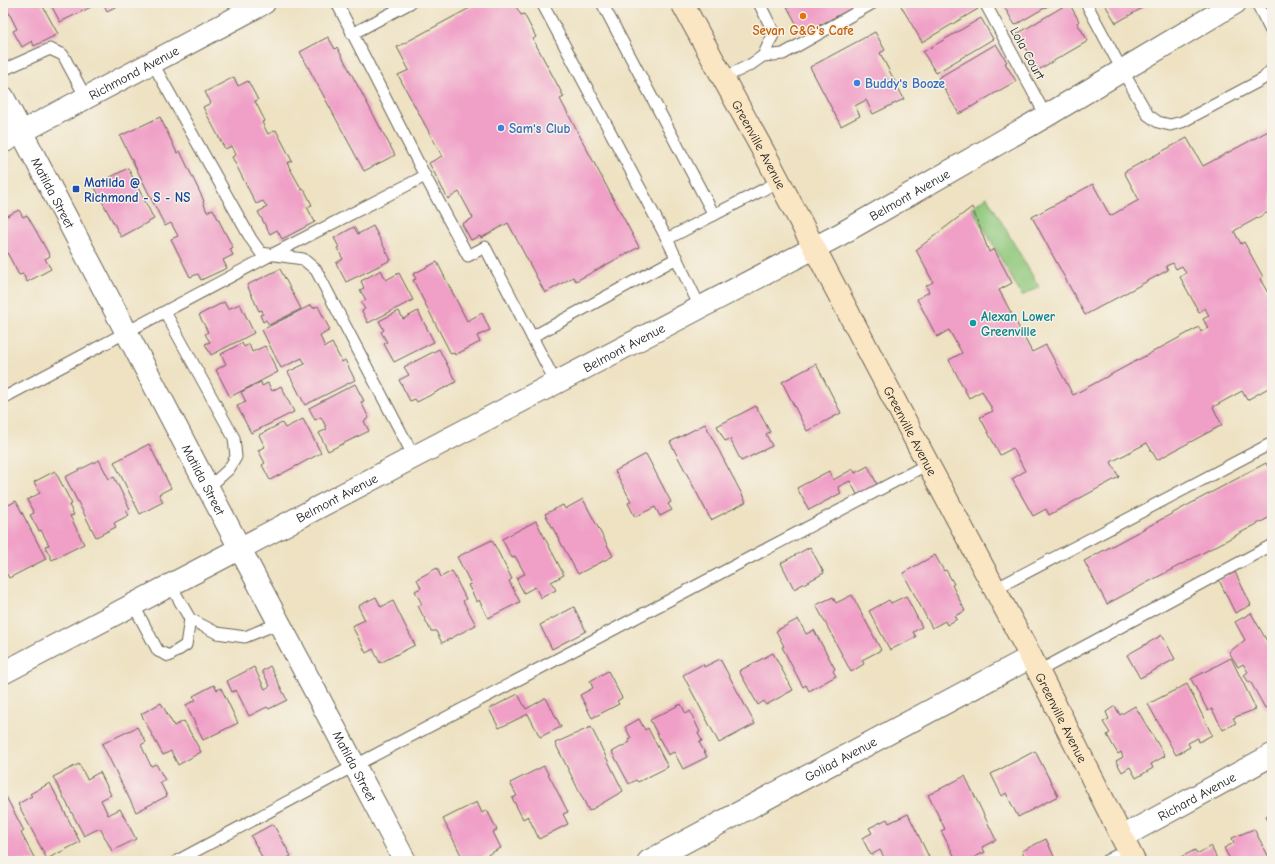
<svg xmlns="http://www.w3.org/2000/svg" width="1275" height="864" viewBox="0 0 1275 864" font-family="'Comic Neue',sans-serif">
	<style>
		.green { fill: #8fc87c; stroke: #56724c }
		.building { fill: #f0a0c7 }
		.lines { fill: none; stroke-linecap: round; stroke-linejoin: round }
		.service-casing { stroke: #666156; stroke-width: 13 }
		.minor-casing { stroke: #666156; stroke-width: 24 }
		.tertiary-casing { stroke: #666156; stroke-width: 24 }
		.secondary-casing { stroke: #666156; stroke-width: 24 }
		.service { stroke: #fff; stroke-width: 11 }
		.minor { stroke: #fff; stroke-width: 22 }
		.tertiary { stroke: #fff; stroke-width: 22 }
		.secondary { stroke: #fbe6c4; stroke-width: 22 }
		.food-dot { fill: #e8710a; stroke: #f7f3e8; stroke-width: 1.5 }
		.shop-dot { fill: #3f7fe0; stroke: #f7f3e8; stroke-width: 1.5 }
		.transit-dot { fill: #1a4fb4; stroke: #f7f3e8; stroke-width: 1.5 }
		.culture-dot { fill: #0f9aa8; stroke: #f7f3e8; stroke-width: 1.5 }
		.labels { text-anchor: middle; stroke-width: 3; stroke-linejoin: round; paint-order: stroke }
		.food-label { font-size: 13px; font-weight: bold; fill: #c56008; stroke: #f7f3e8 }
		.street-label { font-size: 13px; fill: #1c1c1c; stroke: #f7f3e8 }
		.shop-label { font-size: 13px; font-weight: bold; fill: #366cbe; stroke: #f7f3e8; text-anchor: start }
		.transit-label { font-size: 13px; font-weight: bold; fill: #164399; stroke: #f7f3e8; text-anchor: start }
		.culture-label { font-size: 13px; font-weight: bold; fill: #0d838f; stroke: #f7f3e8; text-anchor: start }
	</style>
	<rect width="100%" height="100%" fill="#f7f3e8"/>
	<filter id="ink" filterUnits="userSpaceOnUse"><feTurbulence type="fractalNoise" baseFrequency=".025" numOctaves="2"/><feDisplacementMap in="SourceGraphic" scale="8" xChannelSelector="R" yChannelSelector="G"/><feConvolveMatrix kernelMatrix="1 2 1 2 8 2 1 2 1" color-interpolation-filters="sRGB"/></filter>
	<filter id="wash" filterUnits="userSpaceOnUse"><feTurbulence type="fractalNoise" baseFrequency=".012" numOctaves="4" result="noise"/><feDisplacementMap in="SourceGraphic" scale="16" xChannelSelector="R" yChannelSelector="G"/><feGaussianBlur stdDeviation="0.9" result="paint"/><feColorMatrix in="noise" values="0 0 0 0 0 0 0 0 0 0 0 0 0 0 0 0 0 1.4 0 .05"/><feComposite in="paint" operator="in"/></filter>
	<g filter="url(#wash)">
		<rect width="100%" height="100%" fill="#eee2c3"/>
		<!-- green -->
		<polygon class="green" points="987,197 1039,287 1022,296 972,207"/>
		<g id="blocks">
			<!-- building -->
			<g class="building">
				<polygon points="4,3 41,3 58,34 34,46 32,41 22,47 13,31 17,29"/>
				<polygon points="50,3 89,3 91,7 60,22"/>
				<polygon points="103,3 123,3 107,11"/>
				<polygon points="479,3 514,3 521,15 524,14 536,37 533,39 564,97 560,99 639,247 576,281 573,277 545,293 508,223 481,238 480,236 471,240 462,224 473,218 459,192 448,199 429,163 442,156 398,75 409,70 397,47"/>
				<polygon points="785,3 852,3 855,7 802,34"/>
				<polygon points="906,3 975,3 978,9 922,42 901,6"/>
				<polygon points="1008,3 1053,3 1015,25 1003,5"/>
				<polygon points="1069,3 1079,21 1077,23 1088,41 1038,70 1017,34"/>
				<polygon points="1104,3 1151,3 1116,23"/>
				<polygon points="981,18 993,39 936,73 923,52"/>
				<polygon points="875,32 885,50 880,53 904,99 873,114 866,100 855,106 860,116 841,126 810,67"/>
				<polygon points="328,37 335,49 337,47 395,155 364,171 300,52"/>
				<polygon points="996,44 1007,62 1005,63 1016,81 959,114 938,78"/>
				<polygon points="234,77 238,86 248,81 258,100 255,101 265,121 262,122 268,134 276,130 292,161 287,163 302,190 304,189 312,205 307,207 315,222 282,239 277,230 270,234 258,212 267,207 263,201 256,204 232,157 236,155 232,146 225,149 203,107 211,103 205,92"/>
				<polygon points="160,117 177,153 180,151 204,201 203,202 207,212 213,209 233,248 230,249 233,255 223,260 227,268 201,280 198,274 190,277 171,239 178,236 171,223 165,226 120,136"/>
				<polygon points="1272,129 1272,210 1234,231 1241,244 1244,242 1263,277 1260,279 1268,293 1272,290 1272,386 1247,400 1242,391 1213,407 1222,425 1157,460 1147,443 1111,462 1119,477 1049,515 1046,509 1033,516 1012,479 1025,471 1013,448 1000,455 980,417 993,411 982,391 969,398 949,360 962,353 949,330 937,337 917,299 929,292 926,286 933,282 916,250 972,207 989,252 994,249 1012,283 999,290 1032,352 1046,345 1073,395 1199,327 1201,332 1208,328 1203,319 1209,316 1205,308 1199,312 1180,277 1186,273 1182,266 1176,269 1173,263 1166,266 1168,270 1085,315 1032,217 1093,184 1110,216 1139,200 1124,172 1187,138 1203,166"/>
				<polygon points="128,168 154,219 121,237 94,186"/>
				<polygon points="19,210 23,217 27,215 50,256 45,259 51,269 27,282 23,274 19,275 3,245 3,218"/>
				<polygon points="373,226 391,260 346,282 336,263 343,259 337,248 339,247 334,238 354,227 358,234"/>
				<polygon points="437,262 467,321 482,313 490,330 477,336 480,342 455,355 454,353 451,354 413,280 416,279 413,274"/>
				<polygon points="280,269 301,309 269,325 266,320 263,322 260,315 263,314 262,310 259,311 247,285"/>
				<polygon points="381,270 386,280 399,273 413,300 368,323 362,311 365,309 361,303 366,300 360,290 364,288 361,281"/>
				<polygon points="224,302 228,309 240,304 254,333 211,355 205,344 210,342 205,334 208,332 199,315"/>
				<polygon points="311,305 313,308 318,306 330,330 320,336 325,347 332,343 342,362 345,360 355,380 305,405 288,372 305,364 302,358 281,368 262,330"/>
				<polygon points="399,311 403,319 418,311 434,342 394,362 384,344 387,342 381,332 384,330 379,321"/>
				<polygon points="242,343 244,347 249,344 252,352 265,346 278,372 230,397 216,370 226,364 221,354"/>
				<polygon points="439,349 456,382 417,402 415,399 410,401 399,380 409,375 404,367"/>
				<polygon points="816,364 841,413 807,431 782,382"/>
				<polygon points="261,382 262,386 268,383 272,391 281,386 294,412 251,433 237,406 246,402 241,392"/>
				<polygon points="355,384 364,401 361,402 369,418 364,421 369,431 328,451 319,433 327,429 321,417 315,420 309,408"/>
				<polygon points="756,406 770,432 766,434 772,446 741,461 730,439 725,441 717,426"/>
				<polygon points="303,419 321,453 270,480 262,465 265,463 258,450 265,447 259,435 282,423 285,428"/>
				<polygon points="705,424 746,502 711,520 670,442"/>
				<polygon points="149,444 171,488 159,494 163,502 140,514 114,462"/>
				<polygon points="646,454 671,502 668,504 672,510 660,516 655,507 635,517 628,503 631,501 615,471"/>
				<polygon points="99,460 109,479 114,477 130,509 126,511 129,515 114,523 116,527 96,537 65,477"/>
				<polygon points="1266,463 1272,475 1272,516 1107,604 1084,561"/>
				<polygon points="868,466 879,488 859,498 850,481 838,487 841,493 809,510 797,488 829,471 833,480 853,469 855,473"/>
				<polygon points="55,471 72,504 69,505 74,515 70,516 84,544 52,560 45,546 49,545 41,530 39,531 30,515 34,513 27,500 40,493 34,482"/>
				<polygon points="583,499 613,556 578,574 545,514 563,505 565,509"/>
				<polygon points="16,501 46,559 9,578 3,567 3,508"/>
				<polygon points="536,521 564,575 551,582 556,590 541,598 535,587 524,593 516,578 525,574 515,556 512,558 502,539"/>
				<polygon points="492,540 512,579 509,581 520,602 488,618 479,600 477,602 468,585 471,584 457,557"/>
				<polygon points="810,547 824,573 794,589 781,563"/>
				<polygon points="935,555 944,571 946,570 954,584 952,585 965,611 955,616 957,619 947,625 945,621 932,628 903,573"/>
				<polygon points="437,568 441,577 452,571 466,599 463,601 476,625 442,643 436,631 431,631 418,606 422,604 415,591 421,588 417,579"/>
				<polygon points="1235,572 1251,605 1235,613 1219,580"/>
				<polygon points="852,595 881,650 862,660 864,664 851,672 816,605 833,597 836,603"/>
				<polygon points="906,596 922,627 913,632 916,637 890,650 869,611 889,600 891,603"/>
				<polygon points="376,597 381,607 393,601 415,645 380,663 373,649 366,653 352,626 365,620 358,606"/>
				<polygon points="574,607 586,631 552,649 540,625"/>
				<polygon points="1251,613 1272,650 1272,704 1265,708 1250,681 1249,683 1244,675 1248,672 1243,664 1238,667 1229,652 1245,640 1235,622"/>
				<polygon points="798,619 806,634 814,630 835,669 833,671 836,676 809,691 806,685 803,687 782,647 784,646 776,631"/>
				<polygon points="1162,635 1175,659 1140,678 1127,655"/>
				<polygon points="773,653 793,690 766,705 764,701 758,705 739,671"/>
				<polygon points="1231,658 1256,709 1233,718 1236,723 1223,730 1212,709 1208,711 1191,679"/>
				<polygon points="720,659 755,724 719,743 683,675 703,664 704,667"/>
				<polygon points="270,666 287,700 269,709 267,707 249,716 236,690 232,692 227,681 254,667 265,689 270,686 262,671"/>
				<polygon points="608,671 622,698 617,701 619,704 592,718 580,695 593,688 590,681"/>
				<polygon points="1187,684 1212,735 1199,742 1198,738 1188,743 1190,747 1176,755 1148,704"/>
				<polygon points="214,685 217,690 221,688 238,723 203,740 186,705 196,700 193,696"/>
				<polygon points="518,694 526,709 546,698 561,727 540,737 528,714 499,728 489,709"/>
				<polygon points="161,703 174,726 184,721 201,752 178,765 171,751 163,755 141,714"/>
				<polygon points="681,704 686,714 690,711 700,732 698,733 702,741 699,742 707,757 683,769 674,752 668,755 650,720"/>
				<polygon points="1115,706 1120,715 1135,706 1165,756 1151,764 1153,768 1136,778 1130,767 1122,772 1116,761 1123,757 1121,752 1118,754 1107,735 1110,733 1103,722 1109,719 1106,712"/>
				<polygon points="639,719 645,730 648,728 668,767 638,782 636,780 629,784 612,752 630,742 628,739 631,738 625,727"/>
				<polygon points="137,727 146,742 141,745 151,766 156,764 165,780 160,782 167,796 136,812 102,744"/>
				<polygon points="591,727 623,791 589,811 555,743"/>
				<polygon points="1035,751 1058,796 1018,817 1006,793 1002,796 991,774"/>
				<polygon points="79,764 87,779 100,772 111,795 101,800 108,815 120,809 136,839 112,851 100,828 84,836 53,777"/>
				<polygon points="544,766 568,812 563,814 568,824 539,839 528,816 523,819 512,798 517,796 510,783"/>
				<polygon points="965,776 996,840 982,847 985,852 967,861 957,861 941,831 945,829 928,795"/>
				<polygon points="50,783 80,842 47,859 18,804 32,796 30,794"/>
				<polygon points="3,793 4,793 24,831 21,833 36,861 3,861"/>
				<polygon points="477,802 482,813 487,810 497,830 493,832 501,848 475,861 464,861 443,819"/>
				<polygon points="908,814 929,857 925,859 926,861 886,861 880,850 871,855 862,838 872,833 869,828 887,819 889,823"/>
				<polygon points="1272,814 1272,828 1266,817"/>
				<polygon points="273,824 291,856 282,861 264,861 251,836"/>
				<polygon points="1254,829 1271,861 1231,861 1224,848 1234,843 1232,838"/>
				<polygon points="1046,839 1056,861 1027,861 1022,851"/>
				<polygon points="1211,846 1218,861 1180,861 1179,858 1195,850 1197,854"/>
			</g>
		</g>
	</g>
	<g filter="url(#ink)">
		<use href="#blocks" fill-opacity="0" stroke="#666156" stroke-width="1"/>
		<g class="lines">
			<defs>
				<g id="service">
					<polyline points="337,3 425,176 468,256 485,247 556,383"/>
					<polyline points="542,3 667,239 700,307"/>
					<polyline points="602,3 714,215"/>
					<polyline points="985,3 1046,116"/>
					<polyline points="1086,3 1122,70 1148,115 1158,122 1170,125 1182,122 1263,79 1272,69"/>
					<polyline points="1257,3 1272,33"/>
					<polyline points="352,34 410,3"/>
					<polyline points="763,56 783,54 873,3"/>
					<polyline points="152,62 251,239 261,253 303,259 316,270 414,457"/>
					<polyline points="3,70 50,49 63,55 86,98"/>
					<polyline points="723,78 750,65 763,56 774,33 759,3"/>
					<polyline points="667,239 780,181"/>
					<polyline points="165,312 234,438 236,457 229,469 208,488"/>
					<polyline points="532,337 677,258"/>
					<polyline points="3,398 271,255 425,176"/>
					<polyline points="170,584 190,619 217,633 245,637 279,623"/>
					<polyline points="995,589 1272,443"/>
					<polyline points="133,604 158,651 169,656 186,645 190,619"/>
					<polyline points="1039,671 1272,545"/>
					<polyline points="177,861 354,766 928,464"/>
					<polyline points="1106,861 1128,849"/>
				</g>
				<g id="minor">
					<path id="s1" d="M3 673 414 457 839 235 1046 116 1235 3"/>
					<path id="s2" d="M1122 837 1272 755"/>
					<path id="s3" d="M649 861 1031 657"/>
				</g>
				<g id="tertiary">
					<path id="s4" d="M3 97 258 583 405 861"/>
					<path id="s5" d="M3 142 264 3"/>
				</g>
				<g id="secondary">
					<path id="s6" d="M682 3 767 158 928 464 1031 657 1134 861"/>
				</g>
			</defs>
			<!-- service casing -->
			<use href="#service" class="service-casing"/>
			<!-- minor casing -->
			<use href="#minor" class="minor-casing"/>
			<!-- tertiary casing -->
			<use href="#tertiary" class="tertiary-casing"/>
			<!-- secondary casing -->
			<use href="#secondary" class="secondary-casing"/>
			<!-- service -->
			<use href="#service" class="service"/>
			<!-- minor -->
			<use href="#minor" class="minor"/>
			<!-- tertiary -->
			<use href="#tertiary" class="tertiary"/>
			<!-- secondary -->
			<use href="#secondary" class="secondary"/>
		</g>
	</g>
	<!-- markers -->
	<circle class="food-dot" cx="803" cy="16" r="4"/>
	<g class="shop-dot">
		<circle cx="857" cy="83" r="4"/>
		<circle cx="501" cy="128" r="4"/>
	</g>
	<rect class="transit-dot" x="72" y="185" width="8" height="8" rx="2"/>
	<circle class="culture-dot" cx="973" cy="323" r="4"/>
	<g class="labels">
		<!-- food labels -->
		<g class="food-label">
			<text x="803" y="35">Sevan G&amp;G's Cafe</text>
		</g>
		<!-- street labels -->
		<g class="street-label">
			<text transform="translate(1028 53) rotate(61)" y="5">Lola Court</text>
			<text dy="5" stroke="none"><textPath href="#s5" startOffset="148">Richmond Avenue</textPath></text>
			<text dy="5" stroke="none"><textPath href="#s6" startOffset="161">Greenville Avenue</textPath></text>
			<text dy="5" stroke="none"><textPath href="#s4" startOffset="108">Matilda Street</textPath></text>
			<text dy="5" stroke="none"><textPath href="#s1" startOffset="1025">Belmont Avenue</textPath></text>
			<text dy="5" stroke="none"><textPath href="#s1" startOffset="701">Belmont Avenue</textPath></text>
			<text dy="5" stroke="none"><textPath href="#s6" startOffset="485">Greenville Avenue</textPath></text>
			<text dy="5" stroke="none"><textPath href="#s4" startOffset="432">Matilda Street</textPath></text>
			<text dy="5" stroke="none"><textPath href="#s1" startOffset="377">Belmont Avenue</textPath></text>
			<text dy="5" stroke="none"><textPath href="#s6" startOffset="809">Greenville Avenue</textPath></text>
			<text dy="5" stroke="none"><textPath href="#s3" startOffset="217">Goliad Avenue</textPath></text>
			<text dy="5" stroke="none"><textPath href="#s4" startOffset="756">Matilda Street</textPath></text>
			<text dy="5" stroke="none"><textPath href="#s2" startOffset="85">Richard Avenue</textPath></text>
		</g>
		<!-- shop labels -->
		<g class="shop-label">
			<text x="865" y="88">Buddy's Booze</text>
			<text x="509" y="133">Sam's Club</text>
		</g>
		<!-- transit labels -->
		<g class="transit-label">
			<text x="84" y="187">Matilda @<tspan x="84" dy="15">Richmond - S - NS</tspan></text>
		</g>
		<!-- culture labels -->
		<g class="culture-label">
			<text x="981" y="321">Alexan Lower<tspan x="981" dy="15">Greenville</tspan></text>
		</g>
	</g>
	<!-- margin -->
	<rect width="1275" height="864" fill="none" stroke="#f7f3e8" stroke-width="16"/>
</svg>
